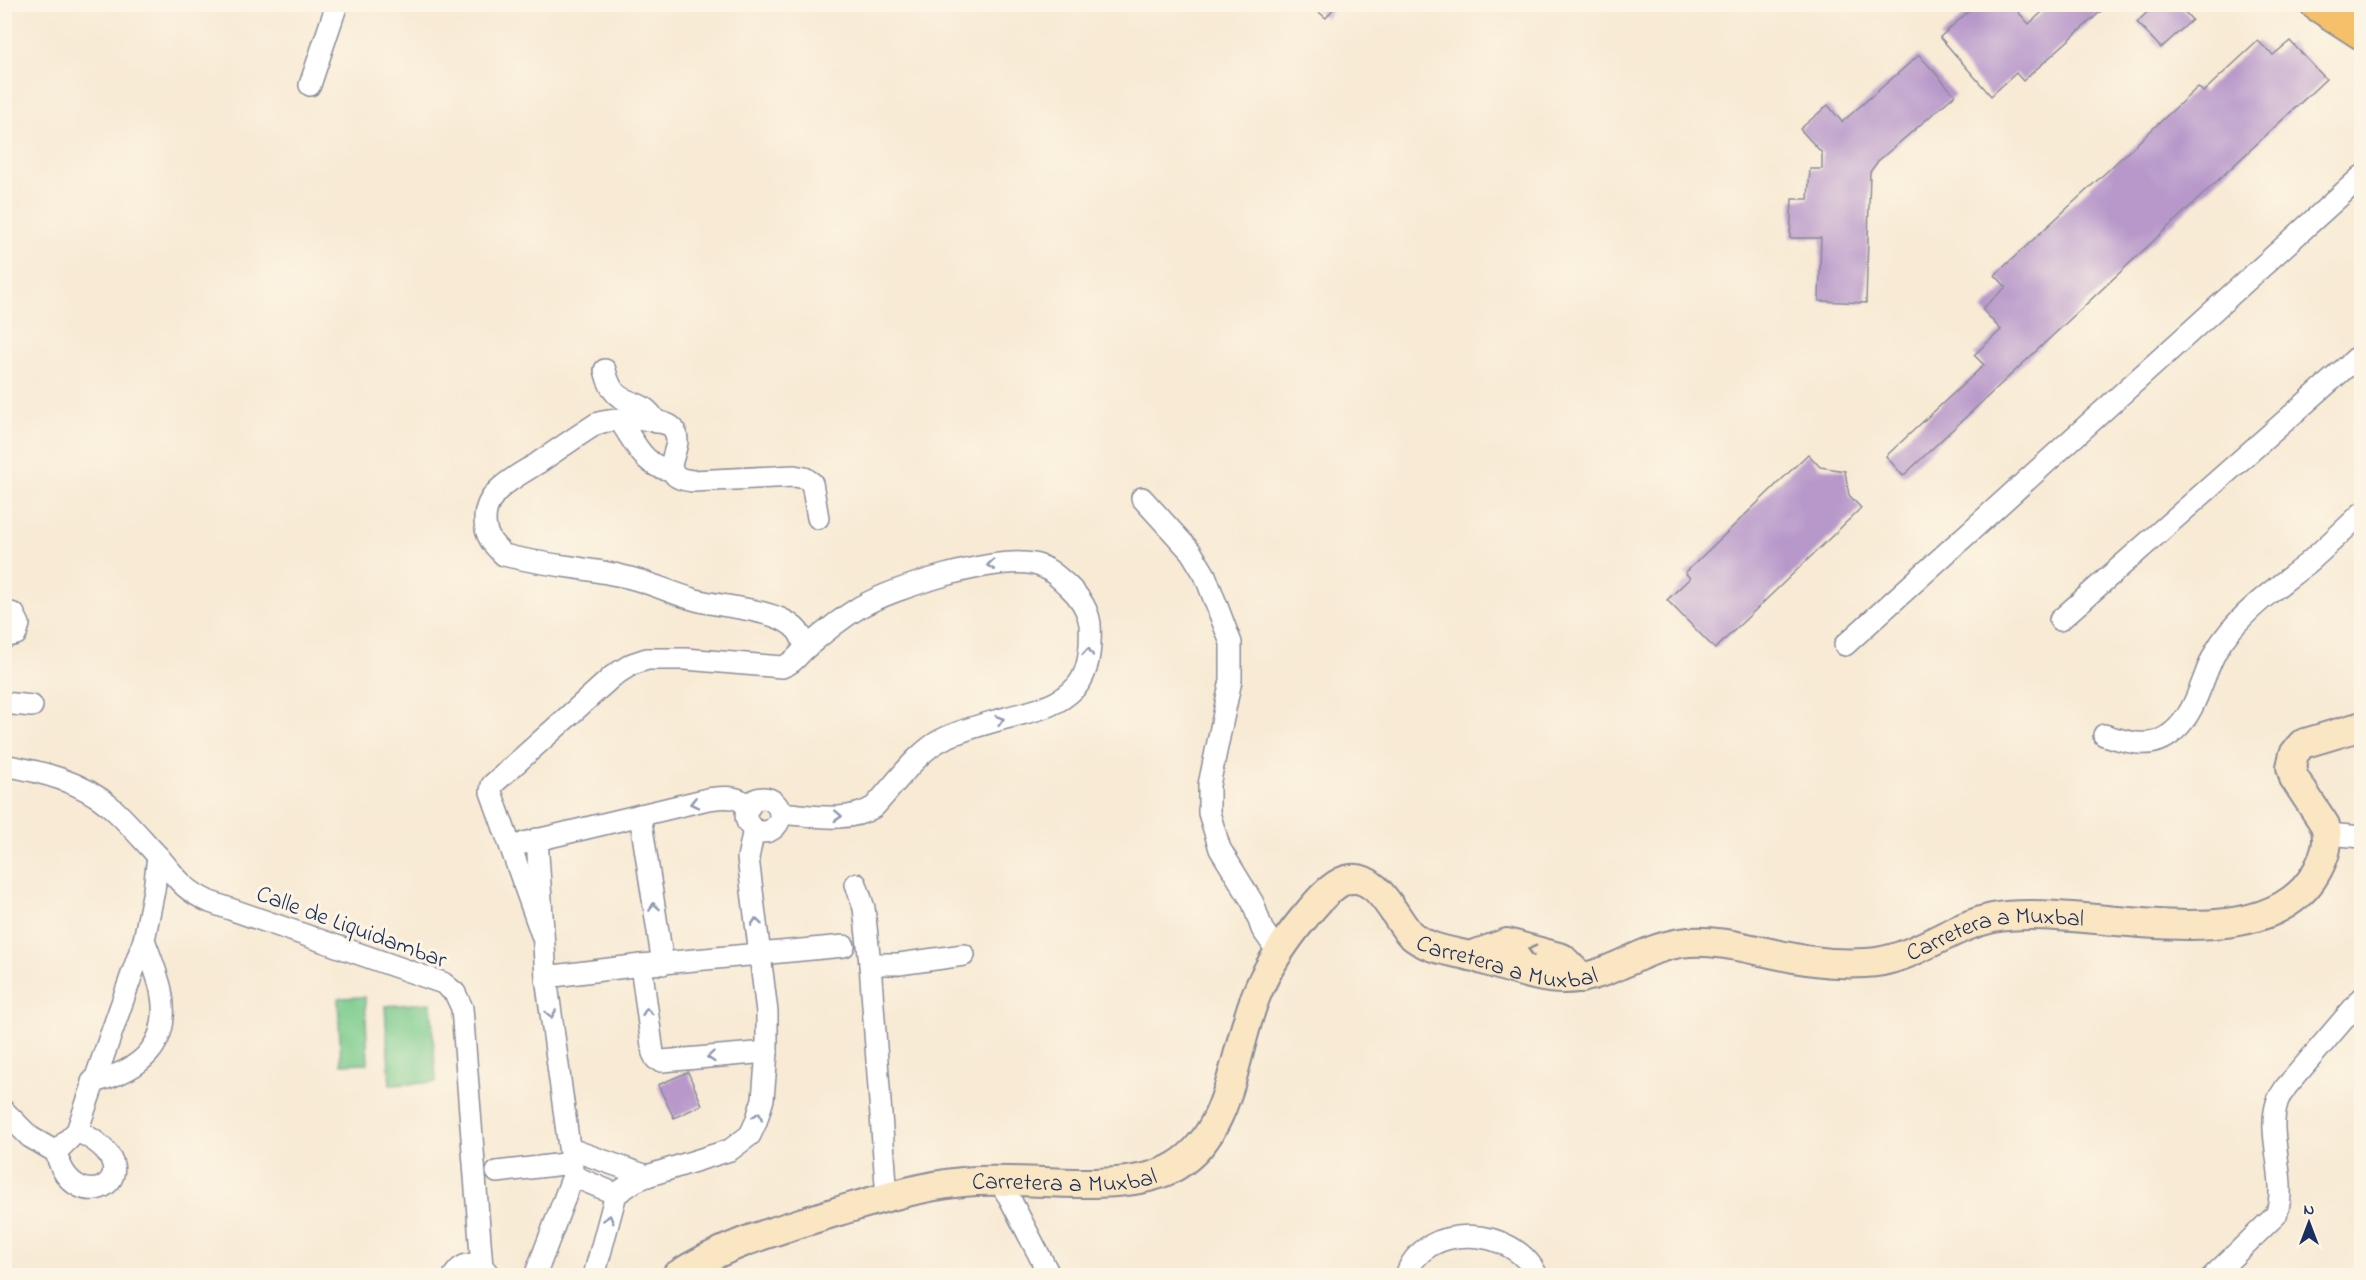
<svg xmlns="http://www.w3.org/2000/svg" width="2366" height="1280" viewBox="0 0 2366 1280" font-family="'Indie Flower',sans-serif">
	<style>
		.pitch { fill: #7acb8c; stroke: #4a7d75; stroke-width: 1.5 }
		.building { fill: #b898ca }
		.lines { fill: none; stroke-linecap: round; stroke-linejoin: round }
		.street-casing { stroke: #8a8c99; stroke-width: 24 }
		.secondary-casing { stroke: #8a8c99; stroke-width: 32 }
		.highway-casing { stroke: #8a8c99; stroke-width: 36 }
		.street { stroke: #fff; stroke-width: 21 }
		.secondary { stroke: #fbe6c4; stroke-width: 28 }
		.highway { stroke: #f6c06b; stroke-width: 33 }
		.oneway { stroke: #8d97ae }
		.oneway2 { stroke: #8b8a91 }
		.labels { text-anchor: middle; stroke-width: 6; stroke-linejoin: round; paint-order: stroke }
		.street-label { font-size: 24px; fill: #1b2f5e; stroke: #fcf5e5 }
	</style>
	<rect width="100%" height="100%" fill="#fcf5e5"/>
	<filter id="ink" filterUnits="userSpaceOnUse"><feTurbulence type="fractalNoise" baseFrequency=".0167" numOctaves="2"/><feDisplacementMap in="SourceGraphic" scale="12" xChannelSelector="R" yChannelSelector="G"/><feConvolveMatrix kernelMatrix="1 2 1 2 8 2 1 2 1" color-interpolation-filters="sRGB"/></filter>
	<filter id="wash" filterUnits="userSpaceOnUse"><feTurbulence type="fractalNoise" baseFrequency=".008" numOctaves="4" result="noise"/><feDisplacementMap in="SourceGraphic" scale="24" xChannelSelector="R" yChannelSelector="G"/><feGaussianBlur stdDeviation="1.35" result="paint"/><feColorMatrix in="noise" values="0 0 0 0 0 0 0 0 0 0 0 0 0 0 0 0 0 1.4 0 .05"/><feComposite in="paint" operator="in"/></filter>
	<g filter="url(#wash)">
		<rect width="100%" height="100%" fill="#f8ead4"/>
		<!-- pitch -->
		<g class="pitch">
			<polygon points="365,997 368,1063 341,1064 338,998"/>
			<polygon points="431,1003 436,1082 390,1085 385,1006"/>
		</g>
		<g id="blocks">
			<!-- building -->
			<g class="building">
				<polygon points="1309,4 1337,4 1326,18"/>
				<polygon points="1977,4 2011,4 2029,24 2051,4 2109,4 2023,81 2016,73 1991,96 1940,37"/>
				<polygon points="2156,4 2178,4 2192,20 2161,48 2137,22"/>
				<polygon points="2258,41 2273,55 2290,41 2326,79 1903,476 1886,456 1984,365 1974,355 2001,330 1982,309 2006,287 1995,275 2198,87 2203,92"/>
				<polygon points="1919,55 1955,95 1878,161 1870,172 1866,303 1819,301 1821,238 1790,238 1792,199 1808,199 1810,169 1822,169 1822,153 1800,129 1828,105 1842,122"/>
				<polygon points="1808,454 1820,467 1845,471 1849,495 1861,508 1715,649 1667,600 1690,578 1685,573"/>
				<polygon points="688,1072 702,1105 674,1118 658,1085"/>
			</g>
		</g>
	</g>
	<g filter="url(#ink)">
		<use href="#blocks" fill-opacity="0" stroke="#8a8c99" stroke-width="1.5"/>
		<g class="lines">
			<defs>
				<g id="street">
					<polyline points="310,85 337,4"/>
					<path d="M605 370C616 415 638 390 656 422"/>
					<path d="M620 421C633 439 645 470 671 469"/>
					<polyline points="1142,498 1191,552 1205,575 1231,643 1231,680 1209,785 1209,813 1220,849 1253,903 1262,929 1278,952"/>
					<polyline points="4,611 14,614 19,624 16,634 4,637"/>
					<polyline points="2060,620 2362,353"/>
					<polyline points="1845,645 2362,176"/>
					<path d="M804 649C804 607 725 609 696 600 671 593 647 581 622 576 583 567 542 565 504 555 493 545 485 536 485 520 485 490 516 477 538 463 557 450 576 437 596 424 610 419 662 416 673 428 675 431 677 437 677 441 677 450 668 464 673 472 676 479 686 480 693 481L794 476 805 478 812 483 818 518"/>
					<polyline points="4,703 32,706"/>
					<path d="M2104 735C2128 742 2152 751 2173 732 2201 708 2202 668 2223 640 2246 608 2278 587 2308 563 2326 547 2344 530 2362 513"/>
					<path d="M4 765C42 772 81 781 111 807 127 821 141 838 156 854 176 876 181 889 210 902L443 983 455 993 462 1008 482 1267"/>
					<circle cx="763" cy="815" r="17"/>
					<polyline points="640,815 663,964"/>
					<polyline points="2328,834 2362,837"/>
					<path d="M524 843 708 799C724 797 736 795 750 806"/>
					<polyline points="856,884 864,908 870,964 887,1198"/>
					<path d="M542 935 491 792 492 785 613 676 632 664 647 659H685L782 667C794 663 797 656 806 648 822 634 842 618 860 607 896 587 994 556 1034 564 1048 567 1057 576 1067 585 1078 595 1088 609 1090 624 1091 644 1090 673 1075 688 1056 708 1031 711 1006 718 985 724 960 730 941 740 917 752 893 787 874 807 847 824 811 815 780 813"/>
					<polyline points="870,964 899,964 964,955"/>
					<polyline points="641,965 653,1053 656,1059 662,1061 767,1052"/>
					<polyline points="546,977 641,965 844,946"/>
					<path d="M92 1082C142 1071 172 1044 161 990 157 973 150 956 144 940"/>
					<polyline points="4,1111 30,1137 56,1152 77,1131 144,940 154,890 158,856"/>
					<polyline points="570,1149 647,1176"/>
					<path d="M56 1152C75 1228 162 1171 77 1131"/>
					<polyline points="497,1172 572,1163"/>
					<polyline points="573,1176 616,1194"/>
					<polyline points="998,1180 1009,1197 1050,1276"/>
					<path d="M454 1276C463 1261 480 1260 489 1275"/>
					<polyline points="535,1276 573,1176 546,977 537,839"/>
					<polyline points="594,1276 616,1194 635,1181 647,1176 730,1150 750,1135 756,1122 763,1099 767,1052 767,1012 748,858 754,829"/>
					<path d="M1406 1276C1423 1220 1516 1226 1537 1276"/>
					<path d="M2213 1276 2276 1215C2289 1181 2266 1136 2277 1103 2278 1098 2283 1092 2286 1087L2362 998"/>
				</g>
				<g id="secondary">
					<polyline points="1470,956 1507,943 1562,958 1582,978"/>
					<path id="s1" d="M676 1276C726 1243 782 1229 839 1211 880 1199 921 1186 963 1182 1023 1175 1125 1197 1176 1166 1233 1132 1233 1050 1257 993 1268 966 1285 941 1303 919 1314 906 1330 885 1346 880 1377 871 1394 917 1410 934 1428 950 1452 951 1474 957 1499 965 1523 974 1549 978 1605 985 1631 951 1680 943 1721 937 1765 954 1806 960 1825 963 1845 964 1865 963 1911 962 1948 927 1993 918 2080 901 2265 968 2317 871 2325 856 2330 843 2325 825L2294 778 2291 767 2294 754 2302 744 2362 726"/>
				</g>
				<polyline id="highway" points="2317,4 2362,33"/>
			</defs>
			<!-- street casing -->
			<use href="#street" class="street-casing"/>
			<!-- secondary casing -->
			<use href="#secondary" class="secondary-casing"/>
			<!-- highway casing -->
			<use href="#highway" class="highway-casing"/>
			<!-- street -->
			<use href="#street" class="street"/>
			<!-- secondary -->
			<use href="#secondary" class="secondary"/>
			<!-- highway -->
			<use href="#highway" class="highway"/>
		</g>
		<!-- one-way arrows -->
		<defs><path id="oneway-chevron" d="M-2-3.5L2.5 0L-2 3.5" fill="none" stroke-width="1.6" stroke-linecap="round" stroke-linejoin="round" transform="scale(1.5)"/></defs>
		<g class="oneway">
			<use href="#oneway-chevron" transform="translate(991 565) rotate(173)"/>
			<use href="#oneway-chevron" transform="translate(1088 652) rotate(-85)"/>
			<use href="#oneway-chevron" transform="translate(1000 720) rotate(-17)"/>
			<use href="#oneway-chevron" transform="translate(694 803) rotate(167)"/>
			<use href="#oneway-chevron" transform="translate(838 816) rotate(3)"/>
			<use href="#oneway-chevron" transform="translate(654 907) rotate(-99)"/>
			<use href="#oneway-chevron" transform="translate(756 922) rotate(-97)"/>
			<use href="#oneway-chevron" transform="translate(647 1012) rotate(-98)"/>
			<use href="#oneway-chevron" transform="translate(551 1014) rotate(82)"/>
			<use href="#oneway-chevron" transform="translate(711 1057) rotate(175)"/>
			<use href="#oneway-chevron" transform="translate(758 1116) rotate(-72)"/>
			<use href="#oneway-chevron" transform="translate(609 1219) rotate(-75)"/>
		</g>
		<use class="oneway2" href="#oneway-chevron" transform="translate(1532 950) rotate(-165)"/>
	</g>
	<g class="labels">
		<!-- street labels -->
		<g class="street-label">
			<text transform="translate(352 926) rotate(20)" y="8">Calle de Liquidambar</text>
			<text dy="8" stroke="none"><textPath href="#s1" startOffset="1557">Carretera a Muxbal</textPath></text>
			<text dy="8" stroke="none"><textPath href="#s1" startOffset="1053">Carretera a Muxbal</textPath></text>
			<text dy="8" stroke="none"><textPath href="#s1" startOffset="405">Carretera a Muxbal</textPath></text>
		</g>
	</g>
	<!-- margin -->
	<rect width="2366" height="1280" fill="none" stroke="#fcf5e5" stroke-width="24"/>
	<!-- north arrow -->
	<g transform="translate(2309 1223)" stroke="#fcf5e5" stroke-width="4.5" paint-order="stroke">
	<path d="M0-4.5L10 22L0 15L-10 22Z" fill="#1b2f5e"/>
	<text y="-9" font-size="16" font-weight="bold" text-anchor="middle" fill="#1b2f5e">N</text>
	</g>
</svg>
